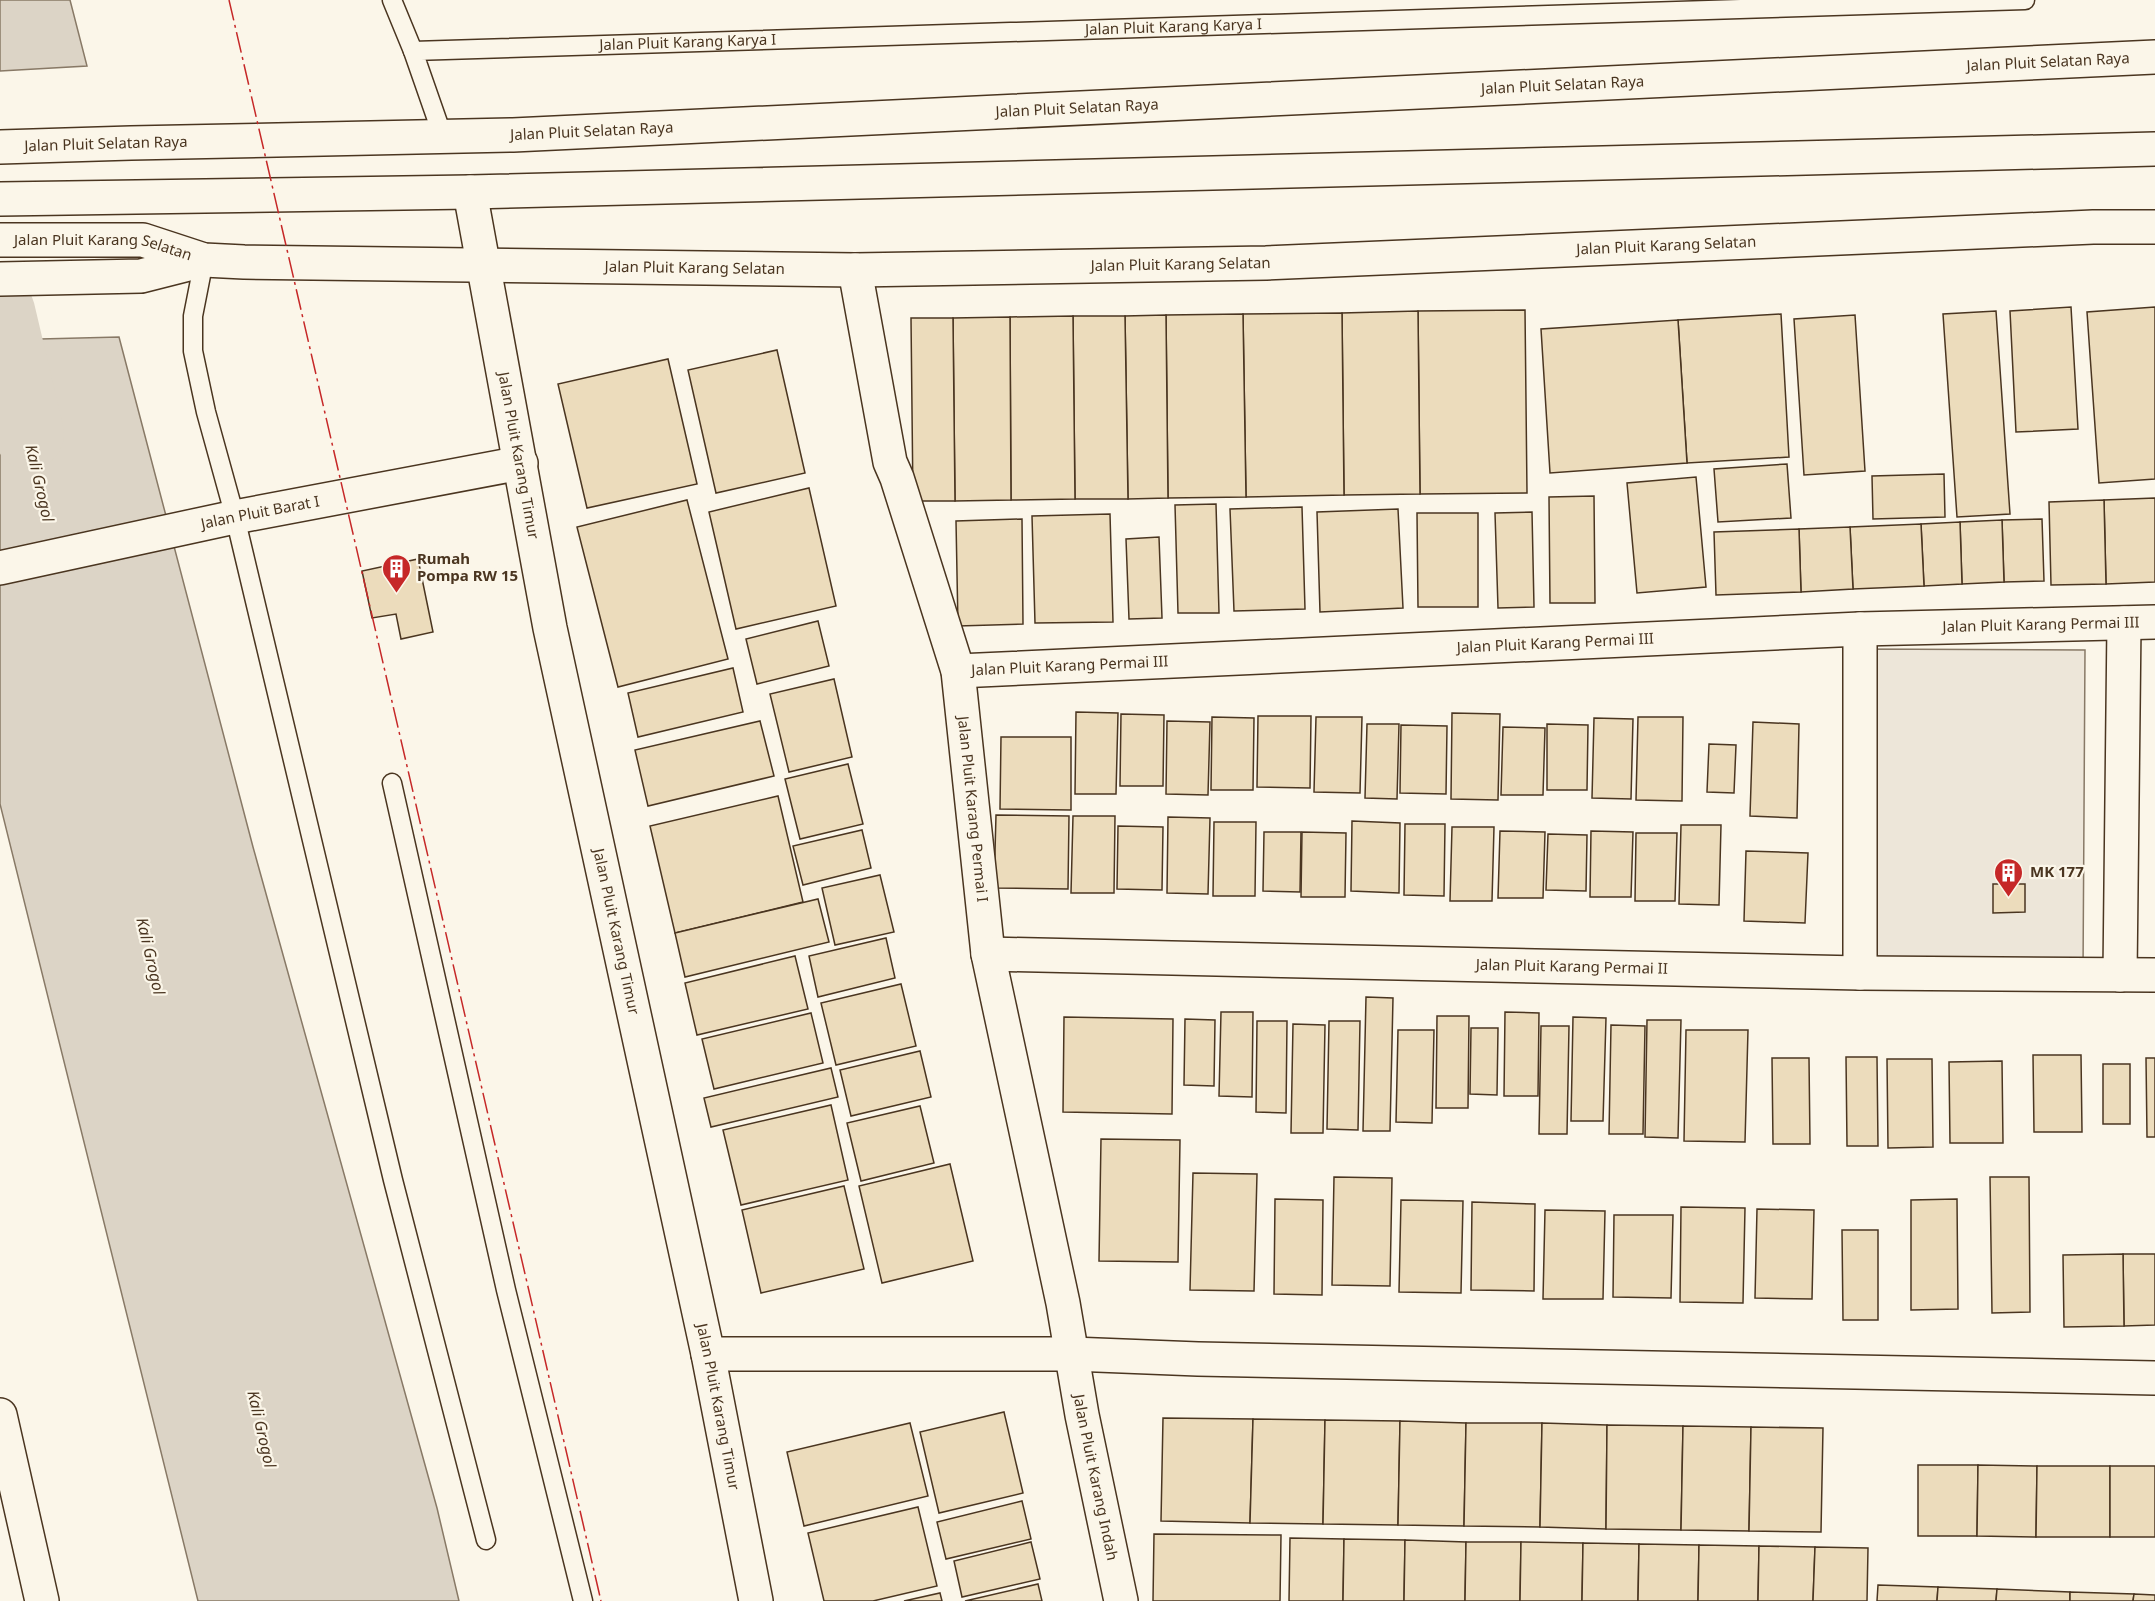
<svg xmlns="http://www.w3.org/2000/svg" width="2155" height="1601" viewBox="0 0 2155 1601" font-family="'Noto Sans',sans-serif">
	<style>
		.green { fill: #ede6d9; stroke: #887966; stroke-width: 1.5 }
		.water { fill: #dcd4c6; stroke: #887966; stroke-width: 1.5 }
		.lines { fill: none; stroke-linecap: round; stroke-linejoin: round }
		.river { stroke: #dcd4c6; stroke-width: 70 }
		.building { fill: #ecdcbc; stroke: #4a3520; stroke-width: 1.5 }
		.service-casing { stroke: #4a3520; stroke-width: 21 }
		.minor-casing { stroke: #4a3520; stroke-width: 36 }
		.tertiary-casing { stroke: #4a3520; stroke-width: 36 }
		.secondary-casing { stroke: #4a3520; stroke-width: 36 }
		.service { stroke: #fbf6e9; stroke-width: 18 }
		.minor { stroke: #fbf6e9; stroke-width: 33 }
		.tertiary { stroke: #fbf6e9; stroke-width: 33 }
		.secondary { stroke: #fbf6e9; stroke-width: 33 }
		.power { stroke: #c62828; stroke-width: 1.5; stroke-dasharray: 21 4.5 3 4.5; stroke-linecap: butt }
		.labels { text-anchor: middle; stroke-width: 4.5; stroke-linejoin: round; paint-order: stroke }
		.street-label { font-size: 15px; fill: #4a3520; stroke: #fbf6e9 }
		.poi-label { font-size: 15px; font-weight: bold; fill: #4a3520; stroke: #fbf6e9; text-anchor: start }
		.water-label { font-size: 16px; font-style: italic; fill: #4a3520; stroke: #fbf6e9 }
	</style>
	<rect width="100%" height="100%" fill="#fbf6e9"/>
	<!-- green -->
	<polygon class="green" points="1853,649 2085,650 2083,974 1851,973"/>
	<!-- water -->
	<g class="water">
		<polygon points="0,0 70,0 87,66 0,71"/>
		<polygon points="119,337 253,847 437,1508 459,1601 198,1601 0,804 0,340"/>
	</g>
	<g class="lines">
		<!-- river -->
		<polyline class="river" points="0,311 29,434"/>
	</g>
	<!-- building -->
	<g class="building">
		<polygon points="2071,307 2078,429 2016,432 2010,311"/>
		<polygon points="2155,307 2155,479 2099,483 2087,312"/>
		<polygon points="1525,310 1527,493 1420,494 1418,311"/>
		<polygon points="1418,311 1420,494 1344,495 1342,313"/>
		<polygon points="1996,311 2010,514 1957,517 1943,314"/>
		<polygon points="1342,313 1344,495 1246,497 1243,314"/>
		<polygon points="1243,314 1246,497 1168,498 1166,315"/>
		<polygon points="1781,314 1789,457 1687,463 1678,320"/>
		<polygon points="1166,315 1168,498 1128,499 1125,316"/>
		<polygon points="1855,315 1865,471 1804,475 1794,319"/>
		<polygon points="1073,316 1125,316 1128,499 1075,499"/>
		<polygon points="1073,316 1075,499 1011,500 1010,317"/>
		<polygon points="1010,317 1011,500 955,501 953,318"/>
		<polygon points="911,318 953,318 955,501 913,501"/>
		<polygon points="1678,320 1687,463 1550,473 1541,329"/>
		<polygon points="777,350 805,473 716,493 688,370"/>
		<polygon points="668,359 697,484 587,508 558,384"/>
		<polygon points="1787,464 1791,518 1718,522 1714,469"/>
		<polygon points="1944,474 1945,517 1873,519 1872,476"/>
		<polygon points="1696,477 1706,587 1637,593 1627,483"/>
		<polygon points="809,488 836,606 736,629 709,512"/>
		<polygon points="1594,496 1595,603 1550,603 1549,497"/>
		<polygon points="2155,498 2155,582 2106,584 2104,500"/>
		<polygon points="687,500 728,659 618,687 577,527"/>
		<polygon points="2104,500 2106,584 2051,585 2049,502"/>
		<polygon points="1216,504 1219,613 1178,613 1175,505"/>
		<polygon points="1302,507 1305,609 1234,611 1230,509"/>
		<polygon points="1398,509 1403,608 1320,612 1317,512"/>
		<polygon points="1532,512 1534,607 1498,608 1495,513"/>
		<polygon points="1417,513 1478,513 1478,607 1418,607"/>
		<polygon points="1110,514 1113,622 1035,623 1032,516"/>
		<polygon points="1022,519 1023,624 958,626 956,521"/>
		<polygon points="2042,519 2044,581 2004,582 2002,520"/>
		<polygon points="2002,520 2004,582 1962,584 1960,522"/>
		<polygon points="1960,522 1962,584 1924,586 1921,524"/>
		<polygon points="1921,524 1924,586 1853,589 1850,527"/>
		<polygon points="1850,527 1853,589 1801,592 1799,529"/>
		<polygon points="1799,529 1801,592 1716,595 1714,532"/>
		<polygon points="1159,537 1162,618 1129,619 1126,539"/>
		<polygon points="418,559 433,632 401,639 396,614 372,618 362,571"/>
		<polygon points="818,621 829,666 757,684 746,639"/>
		<polygon points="733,668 743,712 638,737 628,693"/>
		<polygon points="834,679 852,757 789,772 770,694"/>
		<polygon points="1076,712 1118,713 1116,794 1075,794"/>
		<polygon points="1452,713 1500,714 1498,800 1451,799"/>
		<polygon points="1121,714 1164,715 1163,786 1120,786"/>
		<polygon points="1258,716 1311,716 1310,788 1257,787"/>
		<polygon points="1212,717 1254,718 1253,790 1211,790"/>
		<polygon points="1316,717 1362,717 1360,793 1314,792"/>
		<polygon points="1638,717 1683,717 1682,801 1636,800"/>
		<polygon points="1594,718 1633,719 1631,799 1592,798"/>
		<polygon points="760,721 774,776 648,806 635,750"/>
		<polygon points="1167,721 1210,722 1208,795 1166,794"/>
		<polygon points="1753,722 1799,724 1797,818 1750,816"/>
		<polygon points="1367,724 1399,724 1397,799 1365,798"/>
		<polygon points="1547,724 1588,725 1587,790 1547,790"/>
		<polygon points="1401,725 1447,726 1446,794 1400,793"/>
		<polygon points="1503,727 1545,728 1543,795 1501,795"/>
		<polygon points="1001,737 1071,737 1071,810 1000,809"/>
		<polygon points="1709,744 1736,745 1734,793 1707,792"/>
		<polygon points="848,764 863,824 800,839 785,779"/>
		<polygon points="778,796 803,902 675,933 650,826"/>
		<polygon points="996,815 1069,816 1068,889 994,888"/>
		<polygon points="1073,816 1115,816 1114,893 1071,893"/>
		<polygon points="1168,817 1210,818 1208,894 1167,893"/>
		<polygon points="1352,821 1400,823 1399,893 1351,891"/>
		<polygon points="1214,822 1256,822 1255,896 1213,896"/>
		<polygon points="1405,824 1445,824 1444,896 1404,895"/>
		<polygon points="1681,825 1721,825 1719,905 1679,904"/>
		<polygon points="1118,826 1163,827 1162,890 1117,889"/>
		<polygon points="1452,827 1494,827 1492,901 1450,901"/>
		<polygon points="862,830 871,868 803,885 793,846"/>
		<polygon points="1500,831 1545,832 1543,898 1498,898"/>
		<polygon points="1591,831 1633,832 1631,897 1590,897"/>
		<polygon points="1264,832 1301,832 1300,892 1263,891"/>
		<polygon points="1302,832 1346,833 1345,897 1301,897"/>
		<polygon points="1636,833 1677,833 1675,901 1635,901"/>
		<polygon points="1548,834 1587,835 1586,891 1546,890"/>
		<polygon points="1746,851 1808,853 1805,923 1744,921"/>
		<polygon points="880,875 894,932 835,945 822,888"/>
		<polygon points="1993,884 2025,884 2025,912 1993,913"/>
		<polygon points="818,899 829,942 685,977 675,933"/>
		<polygon points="886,938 895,978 818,997 809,956"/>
		<polygon points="795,956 808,1009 697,1035 685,983"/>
		<polygon points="901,984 916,1046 836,1065 821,1003"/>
		<polygon points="1366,997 1393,998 1390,1131 1363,1131"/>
		<polygon points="1221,1012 1253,1012 1252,1097 1219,1096"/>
		<polygon points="1505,1012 1539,1013 1538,1096 1504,1096"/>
		<polygon points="811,1013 823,1063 714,1089 702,1039"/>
		<polygon points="1437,1016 1469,1016 1468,1108 1436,1108"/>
		<polygon points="1064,1017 1173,1019 1172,1114 1063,1112"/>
		<polygon points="1573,1017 1606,1018 1603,1121 1571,1121"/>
		<polygon points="1185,1019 1215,1020 1214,1086 1184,1085"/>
		<polygon points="1647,1020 1681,1020 1678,1138 1645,1137"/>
		<polygon points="1257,1021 1287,1021 1286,1113 1256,1112"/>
		<polygon points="1329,1021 1360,1021 1358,1130 1327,1129"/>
		<polygon points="1293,1024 1325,1025 1323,1133 1291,1133"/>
		<polygon points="1611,1025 1645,1026 1643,1134 1609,1134"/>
		<polygon points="1541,1026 1569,1026 1567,1134 1539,1134"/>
		<polygon points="1471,1028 1498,1028 1497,1095 1470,1094"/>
		<polygon points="1398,1030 1434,1030 1432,1123 1396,1122"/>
		<polygon points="1686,1030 1748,1030 1745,1142 1684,1141"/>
		<polygon points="920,1051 931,1097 851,1116 840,1070"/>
		<polygon points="2033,1055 2081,1055 2082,1132 2034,1132"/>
		<polygon points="1846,1057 1877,1057 1878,1146 1847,1146"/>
		<polygon points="1772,1058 1809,1058 1810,1144 1773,1144"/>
		<polygon points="2146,1058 2155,1058 2155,1137 2147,1137"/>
		<polygon points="1887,1059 1932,1059 1933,1147 1888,1148"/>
		<polygon points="2002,1061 2003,1143 1950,1143 1949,1062"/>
		<rect x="2103" y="1064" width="27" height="60"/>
		<polygon points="831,1068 838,1097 711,1127 704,1098"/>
		<polygon points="831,1105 848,1180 741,1205 723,1130"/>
		<polygon points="920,1106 934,1163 861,1181 847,1123"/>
		<polygon points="1101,1139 1180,1140 1178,1262 1099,1261"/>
		<polygon points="950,1164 973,1261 882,1283 859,1186"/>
		<polygon points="1193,1173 1257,1174 1254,1291 1190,1290"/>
		<polygon points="1334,1177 1392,1178 1390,1286 1332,1285"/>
		<polygon points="1990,1177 2029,1177 2030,1312 1992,1313"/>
		<polygon points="844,1186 864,1269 761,1293 742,1210"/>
		<polygon points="1275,1199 1323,1200 1322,1295 1274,1294"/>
		<polygon points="1957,1199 1958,1309 1911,1310 1911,1200"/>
		<polygon points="1401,1200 1463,1201 1461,1293 1399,1292"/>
		<polygon points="1472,1202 1535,1204 1534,1291 1471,1290"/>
		<polygon points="1681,1207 1745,1208 1743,1303 1680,1302"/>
		<polygon points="1757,1209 1814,1210 1812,1299 1755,1298"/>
		<polygon points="1545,1210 1605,1211 1603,1299 1543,1299"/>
		<polygon points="1614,1215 1673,1215 1671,1298 1613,1297"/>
		<polygon points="1842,1230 1878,1230 1878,1320 1843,1320"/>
		<polygon points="2123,1254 2155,1254 2155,1325 2124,1326"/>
		<polygon points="2123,1254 2124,1326 2064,1327 2063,1255"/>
		<polygon points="1004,1412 1023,1493 939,1513 920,1432"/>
		<polygon points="1163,1418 1253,1419 1250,1523 1161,1521"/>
		<polygon points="1253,1419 1325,1420 1323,1524 1250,1523"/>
		<polygon points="1325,1420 1400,1421 1398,1525 1323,1524"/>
		<polygon points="1400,1421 1466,1423 1464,1526 1398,1525"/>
		<polygon points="910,1423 928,1496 804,1526 787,1452"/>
		<polygon points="1466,1423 1542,1423 1540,1527 1464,1526"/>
		<polygon points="1542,1423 1607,1425 1606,1529 1540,1527"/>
		<polygon points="1607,1425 1683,1426 1681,1530 1606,1529"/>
		<polygon points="1683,1426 1751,1427 1749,1531 1681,1530"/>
		<polygon points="1751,1427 1823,1428 1821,1532 1749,1531"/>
		<polygon points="1918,1465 1978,1465 1977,1536 1918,1536"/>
		<polygon points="1978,1465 2037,1466 2036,1537 1977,1536"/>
		<polygon points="2037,1466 2110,1466 2110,1537 2036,1537"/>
		<rect x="2110" y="1466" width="45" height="71"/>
		<polygon points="1022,1501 1031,1539 946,1559 937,1522"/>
		<polygon points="918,1507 937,1586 873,1601 824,1601 808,1533"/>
		<polygon points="1154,1534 1281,1535 1280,1601 1153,1601"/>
		<polygon points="1290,1538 1344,1539 1343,1601 1289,1601"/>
		<polygon points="1344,1539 1405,1540 1404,1601 1343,1601"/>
		<polygon points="1405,1540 1466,1542 1465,1601 1404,1601"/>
		<polygon points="1031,1542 1040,1579 962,1597 954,1561"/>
		<polygon points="1466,1542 1521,1542 1520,1601 1465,1601"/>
		<polygon points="1521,1542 1583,1543 1582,1601 1520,1601"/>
		<polygon points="1583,1543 1639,1544 1638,1601 1582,1601"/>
		<polygon points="1639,1544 1699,1545 1698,1601 1638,1601"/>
		<polygon points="1699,1545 1759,1546 1758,1601 1698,1601"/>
		<polygon points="1759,1546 1815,1547 1813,1601 1758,1601"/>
		<polygon points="1815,1547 1868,1548 1867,1601 1813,1601"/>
		<polygon points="1038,1584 1042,1601 965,1601"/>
		<polygon points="1878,1585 1938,1587 1937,1601 1877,1601"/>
		<polygon points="1938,1587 1997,1589 1996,1601 1937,1601"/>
		<polygon points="1997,1589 2070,1592 2070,1601 1996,1601"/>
		<polygon points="2070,1592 2134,1594 2133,1601 2070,1601"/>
		<polygon points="940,1593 942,1601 904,1601"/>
		<polygon points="2134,1594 2155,1595 2155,1601 2133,1601"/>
	</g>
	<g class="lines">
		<defs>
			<g id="service">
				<polyline points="392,0 413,51"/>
				<path id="s1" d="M443 137 413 51 2025 0"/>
				<polyline points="204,260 193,316 193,351 206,412 235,517 393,1180 486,1540"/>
				<polyline points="392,783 506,1290 583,1601"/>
			</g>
			<g id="minor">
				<path id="s2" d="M855 270 890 462 897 478 958 671 988 954 1063 1303 1082 1415 1121 1601"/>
				<polyline points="1860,629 1860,973"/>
				<path id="s3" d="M958 671 1860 629 2155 622"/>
				<path id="s4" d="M988 954 1860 973 2155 975"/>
				<polyline points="2120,975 2124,623"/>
			</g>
			<g id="tertiary">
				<path id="s5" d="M470 192 550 628 708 1354 756 1601"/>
				<path id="s6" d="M0 240H143L204 260 244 262 855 270 1266 263 2093 227H2155"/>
				<polyline points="0,279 141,276 204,260"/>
				<path id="s7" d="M0 568 235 517 521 463"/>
				<polyline points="708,1354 1072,1354 1198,1359 2155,1378"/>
				<polyline points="0,1415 42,1601"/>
			</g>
			<g id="secondary">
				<path id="s8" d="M0 147 131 143 513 135 2155 57"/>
				<polyline points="0,199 470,192 2155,149"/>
			</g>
		</defs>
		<!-- service casing -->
		<use href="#service" class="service-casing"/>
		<!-- minor casing -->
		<use href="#minor" class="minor-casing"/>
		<!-- tertiary casing -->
		<use href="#tertiary" class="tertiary-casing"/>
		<!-- secondary casing -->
		<use href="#secondary" class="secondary-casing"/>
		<!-- service -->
		<use href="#service" class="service"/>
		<!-- minor -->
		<use href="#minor" class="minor"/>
		<!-- tertiary -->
		<use href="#tertiary" class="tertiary"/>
		<!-- secondary -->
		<use href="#secondary" class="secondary"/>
		<!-- power -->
		<polyline class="power" points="229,0 601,1601"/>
	</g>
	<!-- icons -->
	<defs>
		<symbol id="building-pin" viewBox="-11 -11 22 30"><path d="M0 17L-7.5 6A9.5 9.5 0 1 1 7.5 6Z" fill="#c62828" stroke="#fbf6e9"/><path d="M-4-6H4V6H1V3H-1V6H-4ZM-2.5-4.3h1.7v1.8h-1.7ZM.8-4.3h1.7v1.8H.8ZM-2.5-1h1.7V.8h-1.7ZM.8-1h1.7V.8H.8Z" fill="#fff"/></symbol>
	</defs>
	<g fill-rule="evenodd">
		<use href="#building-pin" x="380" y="552" width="33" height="45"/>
		<use href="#building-pin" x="1992" y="856" width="33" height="45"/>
	</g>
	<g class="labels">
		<!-- street labels -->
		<g class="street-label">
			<text dy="5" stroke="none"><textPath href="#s1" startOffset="852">Jalan Pluit Karang Karya I</textPath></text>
			<text dy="5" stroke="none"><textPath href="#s1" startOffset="366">Jalan Pluit Karang Karya I</textPath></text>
			<text dy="5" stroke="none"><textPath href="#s8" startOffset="2050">Jalan Pluit Selatan Raya</textPath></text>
			<text dy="5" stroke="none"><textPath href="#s8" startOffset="1564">Jalan Pluit Selatan Raya</textPath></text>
			<text dy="5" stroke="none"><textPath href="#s8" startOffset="1078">Jalan Pluit Selatan Raya</textPath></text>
			<text dy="5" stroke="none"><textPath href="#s8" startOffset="592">Jalan Pluit Selatan Raya</textPath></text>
			<text dy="5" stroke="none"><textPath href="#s8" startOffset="106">Jalan Pluit Selatan Raya</textPath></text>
			<text dy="5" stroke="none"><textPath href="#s6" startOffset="1670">Jalan Pluit Karang Selatan</textPath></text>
			<text dy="5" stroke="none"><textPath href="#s6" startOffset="104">Jalan Pluit Karang Selatan</textPath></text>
			<text dy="5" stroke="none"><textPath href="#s6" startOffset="1184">Jalan Pluit Karang Selatan</textPath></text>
			<text dy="5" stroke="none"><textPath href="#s6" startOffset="698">Jalan Pluit Karang Selatan</textPath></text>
			<text dy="5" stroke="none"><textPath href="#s5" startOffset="268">Jalan Pluit Karang Timur</textPath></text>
			<text dy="5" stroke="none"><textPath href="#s7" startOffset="266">Jalan Pluit Barat I</textPath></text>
			<text dy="5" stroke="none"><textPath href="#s3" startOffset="1084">Jalan Pluit Karang Permai III</textPath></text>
			<text dy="5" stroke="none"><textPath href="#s3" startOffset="598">Jalan Pluit Karang Permai III</textPath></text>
			<text dy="5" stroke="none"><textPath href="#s3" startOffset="112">Jalan Pluit Karang Permai III</textPath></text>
			<text dy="5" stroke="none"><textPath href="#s2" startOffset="554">Jalan Pluit Karang Permai I</textPath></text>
			<text dy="5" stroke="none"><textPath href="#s5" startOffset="754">Jalan Pluit Karang Timur</textPath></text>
			<text dy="5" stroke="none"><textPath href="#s4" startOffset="584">Jalan Pluit Karang Permai II</textPath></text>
			<text dy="5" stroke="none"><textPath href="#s5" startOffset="1240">Jalan Pluit Karang Timur</textPath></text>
			<text dy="5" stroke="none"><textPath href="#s2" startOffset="1234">Jalan Pluit Karang Indah</textPath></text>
		</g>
		<!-- poi labels -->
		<g class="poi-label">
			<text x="417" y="564">Rumah<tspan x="417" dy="17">Pompa RW 15</tspan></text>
			<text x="2030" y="877">MK 177</text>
		</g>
		<!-- water labels -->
		<g class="water-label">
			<text transform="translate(40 483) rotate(77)" y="6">Kali Grogol</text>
			<text transform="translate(151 956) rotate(77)" y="6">Kali Grogol</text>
			<text transform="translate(262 1429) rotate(77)" y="6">Kali Grogol</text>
		</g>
	</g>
</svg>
